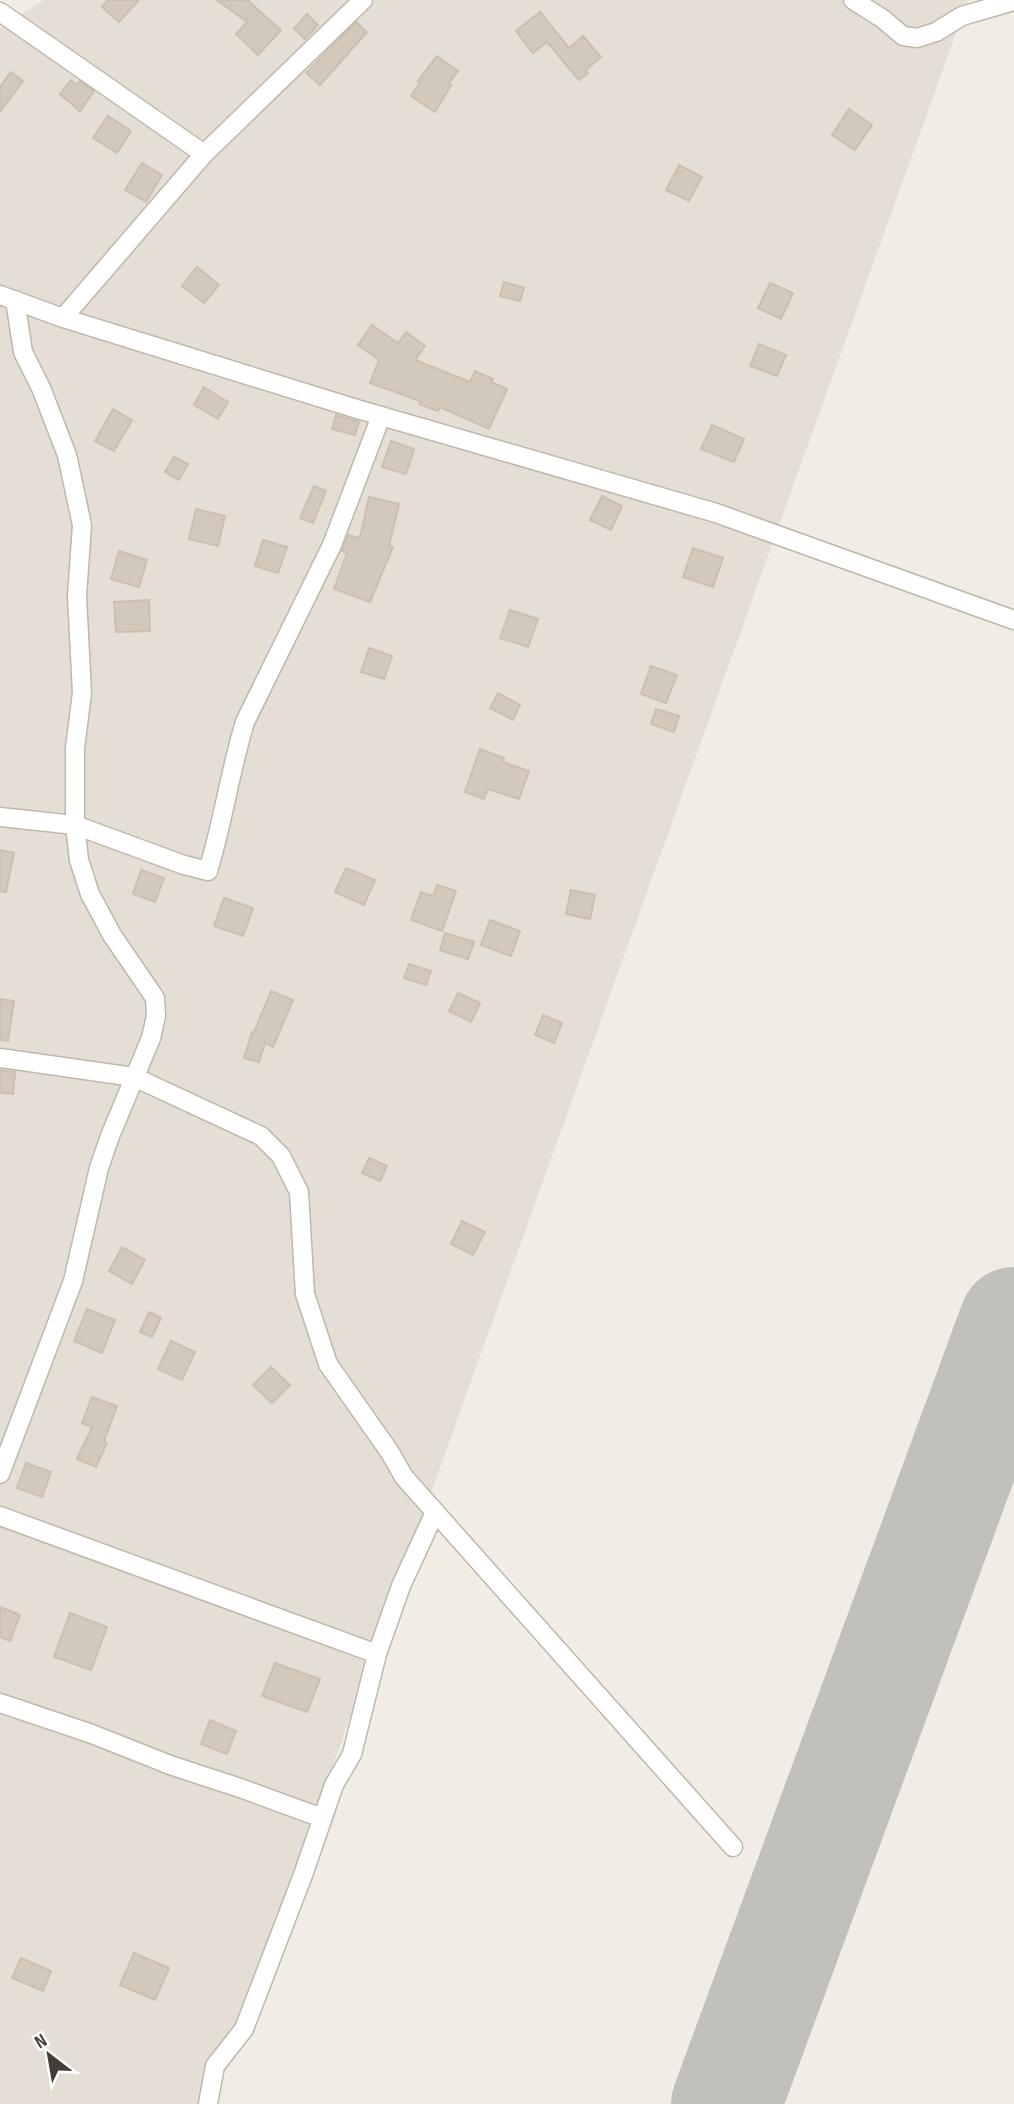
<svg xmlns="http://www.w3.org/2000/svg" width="1014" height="2104" viewBox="0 0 1014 2104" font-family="'Sofia Sans Condensed',sans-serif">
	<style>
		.residential { fill: #e5ded4 }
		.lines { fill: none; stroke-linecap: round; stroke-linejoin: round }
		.runway { stroke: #c2c0bc; stroke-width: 110 }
		.building { fill: #d2c8bc; stroke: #ccbfaf; stroke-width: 2 }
		.minor-casing { stroke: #bfb7ac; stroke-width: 21 }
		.minor { stroke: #fff; stroke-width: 18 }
	</style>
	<rect width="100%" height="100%" fill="#f1ede5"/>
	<!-- residential -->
	<polygon class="residential" points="44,0 968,0 211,2104 0,2104 0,28"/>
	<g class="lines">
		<!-- runway -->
		<polyline class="runway" points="726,2104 1014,1322"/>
	</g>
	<!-- building -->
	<g class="building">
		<polygon points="108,0 139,0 119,22 102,7"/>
		<polygon points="217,0 247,0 281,30 258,55 236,34 247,22"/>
		<polygon points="540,12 569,48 583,36 601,57 586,70 588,73 579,80 547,42 533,53 516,31"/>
		<polygon points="307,14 318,25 305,39 294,29"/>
		<polygon points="356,22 367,32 320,85 306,73"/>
		<polygon points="437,56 458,71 449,83 451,85 435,112 411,96 420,82 418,81"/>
		<polygon points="11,72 23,81 0,112 0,87"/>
		<polygon points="71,80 76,85 80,81 94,91 80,111 60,94"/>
		<polygon points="849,109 872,125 855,150 832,135"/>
		<polygon points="108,116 131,131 117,153 93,138"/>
		<polygon points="142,163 162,175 146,202 125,190"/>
		<polygon points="679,165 702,177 689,201 666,190"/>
		<polygon points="197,267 219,285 204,303 182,286"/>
		<polygon points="504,282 524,288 520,301 500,296"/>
		<polygon points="770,283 793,293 781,319 758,308"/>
		<polygon points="372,325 398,343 406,332 425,346 415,360 470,382 475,371 493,379 491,382 507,389 489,429 440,407 438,411 419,404 420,401 370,383 379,360 358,345"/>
		<polygon points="759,344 786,355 777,376 750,366"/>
		<polygon points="204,387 228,402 218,419 194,405"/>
		<polygon points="113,409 132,420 114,451 95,441"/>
		<polygon points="336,415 359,422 355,435 332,429"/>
		<polygon points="712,425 744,439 734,462 701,449"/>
		<polygon points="391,441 414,449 406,474 382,467"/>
		<polygon points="174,457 188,464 179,480 165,472"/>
		<polygon points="314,486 326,491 313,523 300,518"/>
		<polygon points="602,496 622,506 611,530 590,520"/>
		<polygon points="369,497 399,504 389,546 393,547 370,602 334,589 347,553 342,551 348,535 360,538"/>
		<polygon points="196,509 225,516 218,546 189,539"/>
		<polygon points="263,540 287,547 278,573 255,566"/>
		<polygon points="693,548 723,558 713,587 683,577"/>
		<polygon points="119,551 147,560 139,587 111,579"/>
		<polygon points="149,600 150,631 116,632 114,602"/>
		<polygon points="510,610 538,619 528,647 500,638"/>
		<polygon points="369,648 392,656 384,679 361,672"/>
		<polygon points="651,666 677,675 666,703 641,694"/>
		<polygon points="498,693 520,705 513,720 490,708"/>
		<polygon points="656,709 679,716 674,732 651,724"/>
		<polygon points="480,749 504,758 503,762 529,771 519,799 488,789 484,799 465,792"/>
		<polygon points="0,850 14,853 6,892 0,891"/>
		<polygon points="346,868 375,880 364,905 335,892"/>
		<polygon points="141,870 164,878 155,902 133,894"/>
		<polygon points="437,885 456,891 442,931 411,920 421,892 433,896"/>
		<polygon points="571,890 595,895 590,919 566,914"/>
		<polygon points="224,898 253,908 243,936 214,926"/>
		<polygon points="490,920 520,931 511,956 481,945"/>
		<polygon points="445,933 474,942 468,959 440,950"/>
		<polygon points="409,964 431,971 426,985 404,978"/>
		<polygon points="271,991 293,1000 273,1047 265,1043 259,1062 244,1058 252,1032 254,1032"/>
		<polygon points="458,993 480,1003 471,1022 449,1011"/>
		<polygon points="0,999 14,1001 8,1041 0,1040"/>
		<polygon points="543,1015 562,1023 554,1043 535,1035"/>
		<polygon points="0,1070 15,1072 13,1094 0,1093"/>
		<polygon points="369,1158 387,1166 380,1181 362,1173"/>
		<polygon points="462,1221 485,1232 473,1255 451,1244"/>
		<polygon points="122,1247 145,1260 132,1284 109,1271"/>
		<polygon points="87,1309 115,1320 102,1353 74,1341"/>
		<polygon points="149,1312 161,1318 152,1337 140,1332"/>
		<polygon points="171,1341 195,1352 182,1380 158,1369"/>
		<polygon points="271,1367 290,1385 272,1403 253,1385"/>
		<polygon points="92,1397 117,1406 104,1441 107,1443 96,1467 77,1459 92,1427 82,1423"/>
		<polygon points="26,1463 51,1472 42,1497 17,1488"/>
		<polygon points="0,1607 20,1615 10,1641 0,1637"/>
		<polygon points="70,1613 107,1627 91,1670 54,1657"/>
		<polygon points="275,1663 320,1679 307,1712 262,1696"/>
		<polygon points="210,1720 236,1731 227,1754 201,1744"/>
		<polygon points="134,1953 169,1968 155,2000 120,1985"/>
		<polygon points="21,1958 51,1971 43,1991 12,1978"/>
	</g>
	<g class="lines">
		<defs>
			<g id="minor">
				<polyline points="853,0 883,19 903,36 917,38 936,32 962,16 1014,1"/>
				<polyline points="0,12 204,154"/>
				<polyline points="0,295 63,318 357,409 716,513 1014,620"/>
				<polyline points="63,318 204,154 363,0"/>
				<path d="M0 817 75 825 184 865 208 871C223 822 230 771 245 722L332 545 381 416"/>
				<polyline points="0,1058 134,1077 261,1136 281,1156 299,1192 305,1294 328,1364 389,1451 404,1477 733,1847"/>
				<polyline points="0,1474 73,1281 99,1168 110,1136 151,1038 156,1016 155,998 112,935 90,894 79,860 75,825 75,748 82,693 77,596 82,525 67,455 41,388 23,352 15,300"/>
				<polyline points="0,1516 377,1654"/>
				<polyline points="0,1703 92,1734 170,1765 243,1789 322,1818"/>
				<polyline points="208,2104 215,2066 244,2029 303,1875 334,1785 352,1754 377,1654 401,1586 435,1512"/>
			</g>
		</defs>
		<!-- minor casing -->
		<use href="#minor" class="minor-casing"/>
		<!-- minor -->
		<use href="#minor" class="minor"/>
	</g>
	<!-- north arrow -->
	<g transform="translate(49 2055) rotate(329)" stroke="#ffffff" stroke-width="5" paint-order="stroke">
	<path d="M0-5L12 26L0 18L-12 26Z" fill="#433d35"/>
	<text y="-10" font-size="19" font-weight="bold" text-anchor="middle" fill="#433d35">N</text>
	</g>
</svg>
